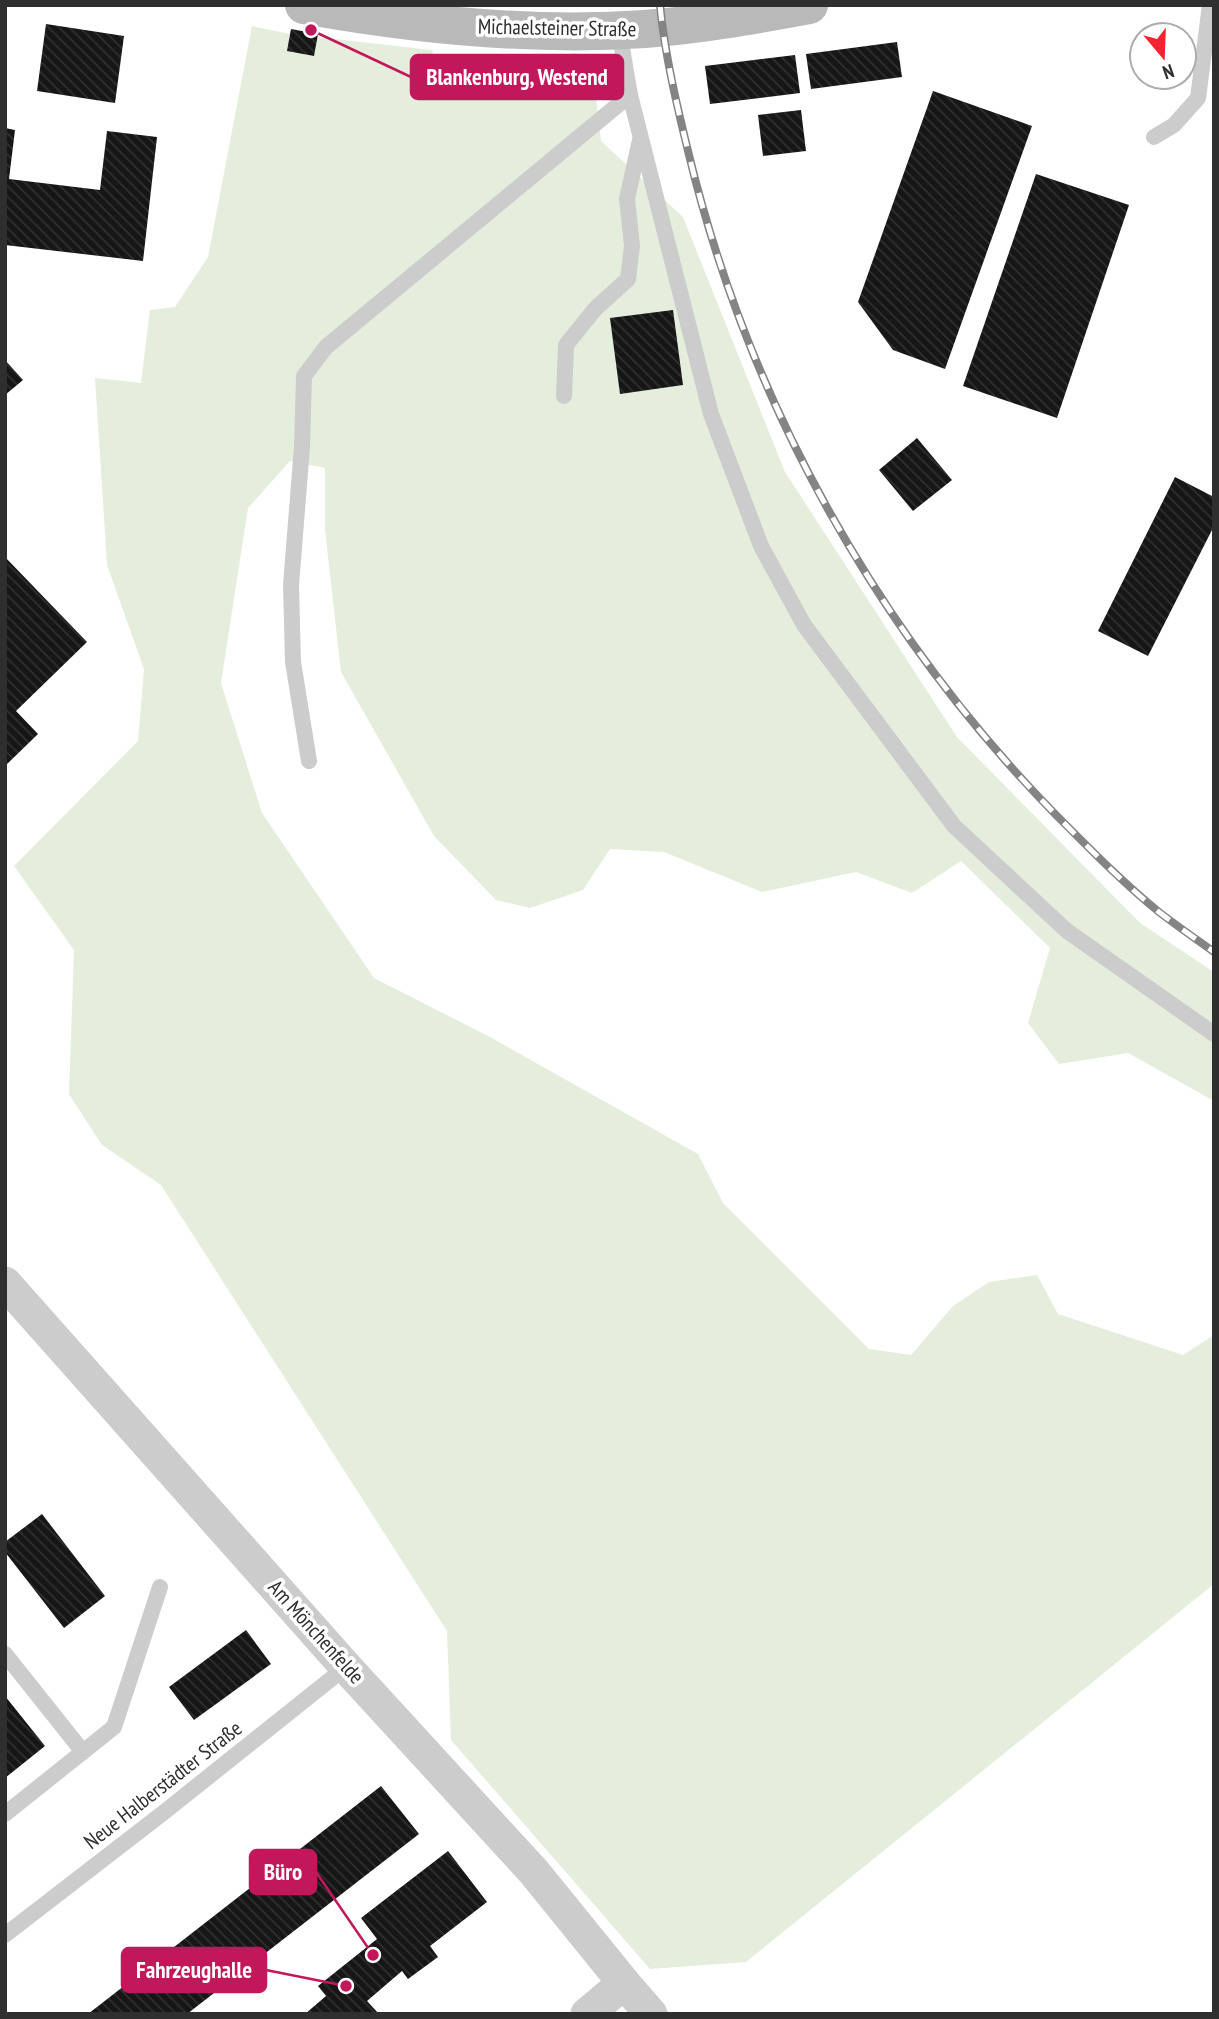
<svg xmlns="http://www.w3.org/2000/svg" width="1219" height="2019" viewBox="0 0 1219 2019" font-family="'PT Sans Narrow',sans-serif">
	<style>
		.green { fill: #e5eedc }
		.building { fill: url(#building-back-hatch) }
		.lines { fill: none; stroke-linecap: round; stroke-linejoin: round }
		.lane { stroke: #ccc; stroke-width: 16 }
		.street { stroke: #ccc; stroke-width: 33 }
		.secondary { stroke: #b9b9b9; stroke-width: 38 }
		.rail-casing { stroke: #848484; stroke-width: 8 }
		.rail { stroke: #fff; stroke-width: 5; stroke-dasharray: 16; stroke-linecap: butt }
		.labels { text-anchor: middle; stroke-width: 7; stroke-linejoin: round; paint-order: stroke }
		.street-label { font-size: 21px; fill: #2f2f2f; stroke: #fff }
		.leader { fill: none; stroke: #c2185b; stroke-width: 2.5 }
		.callout-dot { fill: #c2185b; stroke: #fff; stroke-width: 2.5 }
		.callout { fill: #c2185b; stroke: #c2185b; stroke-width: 2.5 }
		.callout-label { font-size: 23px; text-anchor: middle; font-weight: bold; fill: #fff }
	</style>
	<defs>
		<pattern id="building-back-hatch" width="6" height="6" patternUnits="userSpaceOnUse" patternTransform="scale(1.75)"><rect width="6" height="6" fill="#161616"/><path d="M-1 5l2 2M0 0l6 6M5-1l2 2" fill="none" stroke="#303030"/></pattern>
	</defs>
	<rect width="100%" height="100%" fill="#fff"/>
	<!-- green -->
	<polygon class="green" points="252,26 290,34 288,51 313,56 317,37 432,50 435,63 525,72 574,53 588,56 593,70 601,141 683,217 785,472 957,737 1140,923 1214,972 1214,1101 1128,1053 1059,1064 1028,1023 1050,948 961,861 912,893 856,872 762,892 664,852 610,849 583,890 530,908 496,900 434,836 341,672 325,530 325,468 290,461 248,508 221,683 262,813 374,978 490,1037 698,1154 723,1203 869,1349 911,1355 953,1306 989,1282 1037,1275 1058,1314 1183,1355 1214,1335 1214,1584 746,1962 650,1969 451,1740 447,1631 161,1185 102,1145 69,1094 74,950 14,866 138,741 144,669 107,565 95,378 141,383 150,310 175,307 208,257"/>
	<!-- building -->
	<g class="building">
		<polygon points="46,24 124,36 115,103 37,91"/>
		<polygon points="291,29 318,34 314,56 287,51"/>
		<polygon points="897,42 902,77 811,89 806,54"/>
		<polygon points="795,55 800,93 710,104 705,66"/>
		<polygon points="933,91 1032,126 945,369 893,350 858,302"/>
		<polygon points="801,110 806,151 763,156 758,115"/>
		<polygon points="5,128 15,130 9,179 100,190 107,131 157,137 143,261 5,245"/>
		<polygon points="1036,174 1129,205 1057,418 963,386"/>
		<polygon points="673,310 683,385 620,394 610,318"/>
		<polygon points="5,360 23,380 5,395"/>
		<polygon points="917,438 952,480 913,511 879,470"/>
		<polygon points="1175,477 1214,497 1214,526 1148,656 1098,631"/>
		<polygon points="5,557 87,642 16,711 38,734 5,766"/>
		<polygon points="42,1514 105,1596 64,1628 5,1552 5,1542"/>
		<polygon points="246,1630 271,1664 194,1720 169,1687"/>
		<polygon points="5,1696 45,1746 5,1778"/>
		<polygon points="381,1786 419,1834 187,2014 88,2014"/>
		<polygon points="448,1851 487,1902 430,1946 438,1957 408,1979 402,1971 367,2001 379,2014 305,2014 326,1996 318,1986 377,1939 361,1918"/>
	</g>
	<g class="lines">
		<!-- lane -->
		<g class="lane">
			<polyline points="630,95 711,414 761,546 804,625 954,826 1067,931 1214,1034"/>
			<polyline points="1154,137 1174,125 1198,98 1210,5"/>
			<polyline points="564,396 566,345 595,309 628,279 632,246 627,199 640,140"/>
			<polyline points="309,761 293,662 291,585 302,447 304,376 326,347 630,95 619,30"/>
			<polyline points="5,1654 83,1752"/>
			<polyline points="5,1814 114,1727 160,1587"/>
			<polyline points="5,1935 163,1813 346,1667"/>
		</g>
		<!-- street -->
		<g class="street">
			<polyline points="5,1283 346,1667 534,1872 624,1983 587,2014"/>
			<polyline points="624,1983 651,2014"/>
		</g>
		<!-- secondary -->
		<path class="secondary" d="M304 5C416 25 531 37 645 29 700 25 755 15 809 5"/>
		<defs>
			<path id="rail" d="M660 5C665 56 677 106 689 155 749 403 878 633 1056 815 1089 848 1123 883 1159 912 1177 926 1196 939 1214 952"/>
		</defs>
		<!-- rail casing -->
		<use href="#rail" class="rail-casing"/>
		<!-- rail -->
		<use href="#rail" class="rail"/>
	</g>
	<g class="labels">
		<!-- street labels -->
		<g class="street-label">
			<text transform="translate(557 28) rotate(1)" y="7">Michaelsteiner Straße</text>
			<text transform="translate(316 1632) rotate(48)" y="7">Am Mönchenfelde</text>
			<text transform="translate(163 1785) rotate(-38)" y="7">Neue Halberstädter Straße</text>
		</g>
	</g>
	<!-- callouts -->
	<path class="leader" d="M311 30L411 77M373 1955L316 1872M346 1986L266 1970"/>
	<g class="callout-dot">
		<circle cx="311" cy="30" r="7"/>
		<circle cx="373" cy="1955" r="7"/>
		<circle cx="346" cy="1986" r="7"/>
	</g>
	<g class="callout">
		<rect x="411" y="55" width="212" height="44" rx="7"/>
		<rect x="250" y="1850" width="66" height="44" rx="7"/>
		<rect x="122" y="1948" width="144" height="44" rx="7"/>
	</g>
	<g class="callout-label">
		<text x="517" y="85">Blankenburg, Westend</text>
		<text x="283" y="1880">Büro</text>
		<text x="194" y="1978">Fahrzeughalle</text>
	</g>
	<!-- border -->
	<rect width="1219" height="2019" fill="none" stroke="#2f2f2f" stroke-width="14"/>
	<!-- north arrow -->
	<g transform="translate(1163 56) rotate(161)"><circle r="33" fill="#ffffff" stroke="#acacac" stroke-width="2"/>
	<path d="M0-5L12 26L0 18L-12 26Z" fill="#f5232f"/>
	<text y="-10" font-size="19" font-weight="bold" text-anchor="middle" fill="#2f2f2f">N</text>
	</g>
</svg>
